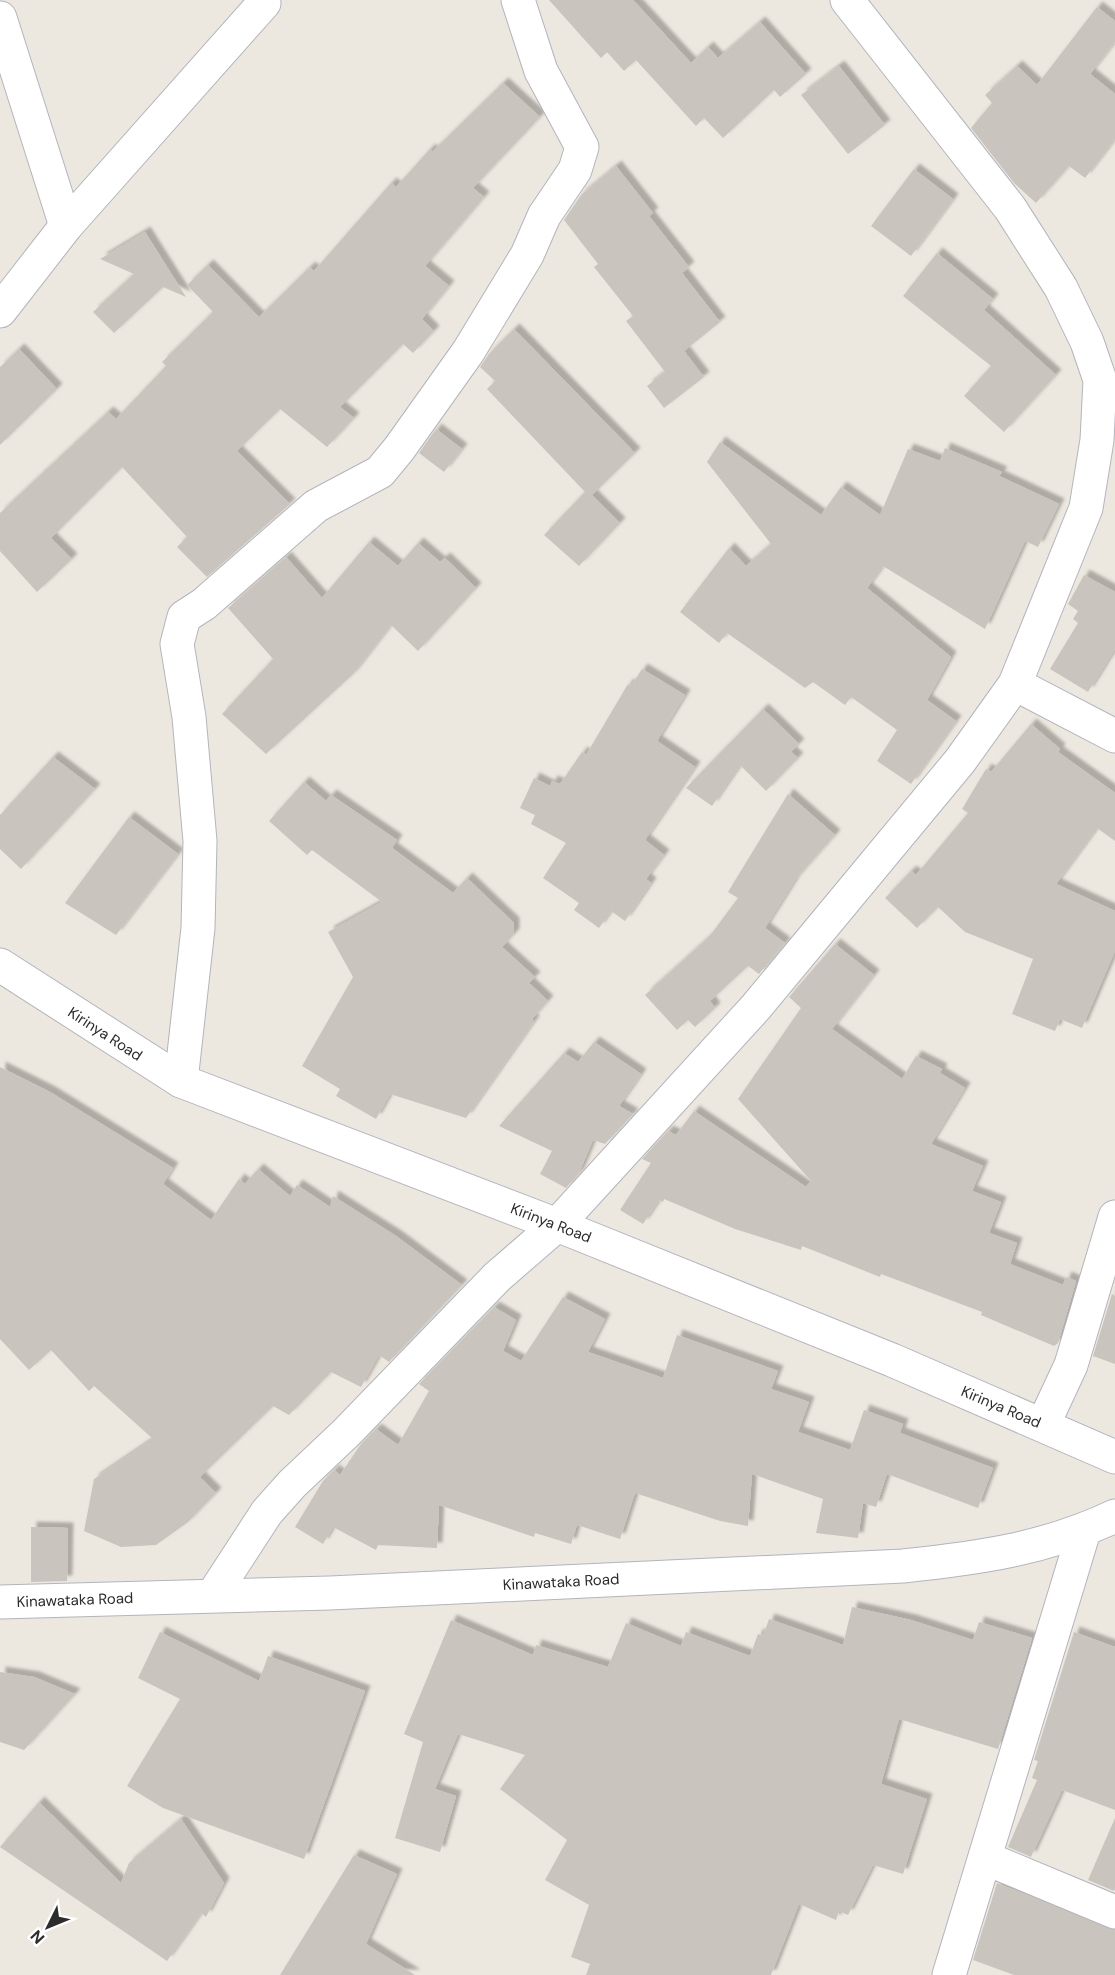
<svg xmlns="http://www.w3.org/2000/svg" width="1115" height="1975" viewBox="0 0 1115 1975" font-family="'DM Sans',sans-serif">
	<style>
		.building { fill: #c9c4be; filter: url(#shadow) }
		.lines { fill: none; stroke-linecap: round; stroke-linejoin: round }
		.minor-casing { stroke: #b2b4bf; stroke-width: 35 }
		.secondary-casing { stroke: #b2b4bf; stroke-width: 35 }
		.minor { stroke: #fff; stroke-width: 33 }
		.secondary { stroke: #fff; stroke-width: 33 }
		.labels { text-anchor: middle; stroke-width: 4.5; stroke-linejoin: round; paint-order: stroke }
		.street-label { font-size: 15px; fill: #2c2c2c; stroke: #fff }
	</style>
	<defs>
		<filter id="shadow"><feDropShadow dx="5.5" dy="-5.5" stdDeviation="1.5" flood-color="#0004"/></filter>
	</defs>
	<rect width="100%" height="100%" fill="#ede8df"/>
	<!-- building -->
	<g class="building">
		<polygon points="549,0 633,0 691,63 708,47 718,58 760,22 806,74 780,97 774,90 723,138 704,118 696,126 636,60 624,71 607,52 601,58"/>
		<polygon points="1097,7 1115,21 1115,42 1090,74 1115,94 1115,139 1085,178 1069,166 1036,203 1014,183 971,128 992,103 985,95 1017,66 1037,85"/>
		<polygon points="839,66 885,125 848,154 801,95"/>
		<polygon points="503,83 540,117 473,188 484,197 425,266 449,286 422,319 434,331 413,353 403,344 340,407 354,418 327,447 280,409 237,451 290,504 207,577 177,547 187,537 122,467 51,538 72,559 37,592 0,551 0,513 108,412 116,419 166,366 162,362 213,312 187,285 208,265 259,317 310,267 314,271 391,183 396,187 430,149 432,152"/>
		<polygon points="616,166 653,213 649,216 689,267 682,273 720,322 684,351 704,377 664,408 647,386 665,372 626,321 633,316 594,267 598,264 564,220 582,194"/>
		<polygon points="914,169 953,199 911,256 871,226"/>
		<polygon points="145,232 186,297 163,287 114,333 93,312 134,274 100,259"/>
		<polygon points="937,253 993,299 984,310 1056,375 1004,432 964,396 991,366 903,296"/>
		<polygon points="514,329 635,453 592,495 620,523 579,566 544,535 585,492 487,389 495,381 480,367 489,354"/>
		<polygon points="19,349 57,389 0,445 0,367"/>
		<polygon points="436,429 462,449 444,472 419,453"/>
		<polygon points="720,442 821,515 841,487 880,515 908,449 940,461 945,448 1002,472 999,476 1059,504 1038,547 1025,541 985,629 883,566 867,588 951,657 927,700 956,721 911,784 877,761 897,730 851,697 845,705 813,682 805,688 727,633 719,643 680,612 729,548 746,566 771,544 707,462"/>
		<polygon points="369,542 398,566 418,543 440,562 445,558 476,588 418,651 391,625 353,674 266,754 222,714 273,659 228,608 286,557 322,598"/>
		<polygon points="1084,575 1115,592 1115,649 1088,692 1050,669 1078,623 1073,619 1078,611 1068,604"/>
		<polygon points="642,669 685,695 657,741 695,767 645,840 664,855 646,879 651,883 625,921 611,911 599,928 574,910 579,903 543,878 566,843 531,824 535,815 520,808 534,778 550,786 552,781 560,784 582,752 586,755 628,684 631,686"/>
		<polygon points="763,709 799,744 791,752 798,758 766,791 740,765 712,806 686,788"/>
		<polygon points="1031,724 1060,749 1058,752 1115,793 1115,841 1097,828 1056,884 1115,911 1115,951 1082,1028 1060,1019 1055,1031 1012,1014 1033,959 965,932 938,907 917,928 885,898 911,871 916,875 968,813 962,809 986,769 991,772"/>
		<polygon points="53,757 95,789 21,869 0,849 0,815"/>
		<polygon points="304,782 326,801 331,795 397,840 392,848 453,893 467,878 514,923 514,934 502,947 535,977 529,983 548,1001 532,1019 534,1021 466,1118 390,1094 376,1119 336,1096 340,1089 302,1066 353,977 328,932 382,902 312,850 307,855 269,821"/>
		<polygon points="788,794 835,835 795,880 765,928 785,943 759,974 748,966 710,1001 715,1008 695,1027 688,1020 677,1030 645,995 709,937 738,898 728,892"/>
		<polygon points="129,817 178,854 116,935 65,903"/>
		<polygon points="835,944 874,975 832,1029 902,1079 916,1056 942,1069 940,1073 965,1088 931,1144 983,1166 972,1191 1001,1202 989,1233 1017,1243 1010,1264 1063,1285 1066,1277 1076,1281 1058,1343 1054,1346 981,1315 982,1312 881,1274 880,1277 802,1246 801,1250 735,1229 664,1199 663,1202 659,1200 643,1224 620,1210 651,1163 642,1159 668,1131 676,1135 694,1111 806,1187 811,1181 738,1099 801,1008 789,997"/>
		<polygon points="594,1042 641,1074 619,1106 633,1114 605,1144 593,1140 579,1173 566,1188 540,1174 552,1151 499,1126 564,1053 578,1062"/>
		<polygon points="0,1067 50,1092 173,1168 163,1184 211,1220 239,1179 245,1184 258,1169 290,1196 297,1185 330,1207 333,1196 396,1236 462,1285 389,1362 379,1355 361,1387 331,1372 289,1415 273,1406 200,1477 216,1493 188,1522 156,1545 121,1547 84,1531 94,1479 153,1439 94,1386 89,1391 51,1350 29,1370 0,1339"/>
		<polygon points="1112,1294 1115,1296 1115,1364 1093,1356"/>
		<polygon points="563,1297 605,1319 588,1352 663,1378 677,1335 778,1371 771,1389 809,1402 798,1432 850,1450 864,1410 903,1424 900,1433 993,1468 978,1508 887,1474 876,1507 863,1503 858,1538 816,1533 823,1499 752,1474 748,1526 720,1521 635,1493 620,1539 577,1525 571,1544 535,1533 534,1537 439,1505 437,1548 378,1545 376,1550 333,1527 323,1544 295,1527 323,1481 334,1470 340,1475 361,1444 376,1429 398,1445 429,1391 419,1384 494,1307 516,1320 503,1351 521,1361"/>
		<polygon points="31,1527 68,1528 67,1581 31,1582"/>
		<polygon points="852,1607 911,1620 973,1640 979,1622 1032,1638 998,1749 899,1719 881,1784 927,1799 903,1874 873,1865 848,1915 839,1911 836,1920 799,1904 771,1975 586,1975 590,1964 571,1957 589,1905 545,1880 567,1840 500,1789 525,1755 458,1734 435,1789 456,1796 440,1852 395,1838 423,1742 404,1734 451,1620 533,1655 536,1645 608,1667 626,1623 681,1646 686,1632 750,1656 758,1634 763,1636 769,1619 843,1645"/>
		<polygon points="160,1632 259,1681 268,1656 365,1691 304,1859 163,1808 127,1786 180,1699 138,1678"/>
		<polygon points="1074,1632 1115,1647 1115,1810 1062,1790 1031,1857 1008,1847 1037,1780 1032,1778 1038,1761 1034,1760"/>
		<polygon points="0,1672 34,1677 75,1694 24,1750 0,1742"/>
		<polygon points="39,1802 121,1883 129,1863 181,1819 224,1883 206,1917 201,1913 167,1961 0,1847"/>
		<polygon points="1115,1818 1115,1889 1114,1891 1088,1880"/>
		<polygon points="354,1855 397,1874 366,1944 415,1975 280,1975"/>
		<polygon points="997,1883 1115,1930 1115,1975 1014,1975 973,1960"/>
	</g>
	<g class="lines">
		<defs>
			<g id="minor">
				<polyline points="0,18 66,226"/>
				<polyline points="0,311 66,226 264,3"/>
				<polyline points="1015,684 1115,736"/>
				<polyline points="181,1081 198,928 200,841 189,717 177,644 184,617 204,604 316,506 380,472 399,449 468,352 527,255 544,216 575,170 582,147 541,71 518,0"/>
				<polyline points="1043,1425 1071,1365 1115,1217"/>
				<polyline points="213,1595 267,1512 292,1484 346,1433 497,1277 557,1225 756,1007 960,761 1015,684 1086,508 1097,440 1100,380 1087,342 1061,288 1010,208 847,0"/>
				<path d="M0 1602 330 1593 903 1566C979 1558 1045 1549 1115 1516"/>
				<polyline points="985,1858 1115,1912"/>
				<polyline points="949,1975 1084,1531"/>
			</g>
			<polyline id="secondary" points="0,965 181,1081 557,1225 892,1360 1115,1457"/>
		</defs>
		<!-- minor casing -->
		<use href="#minor" class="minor-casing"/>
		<!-- secondary casing -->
		<use href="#secondary" class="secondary-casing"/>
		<!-- minor -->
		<use href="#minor" class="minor"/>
		<!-- secondary -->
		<use href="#secondary" class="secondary"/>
	</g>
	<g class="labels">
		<!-- street labels -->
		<g class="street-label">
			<text transform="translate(105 1034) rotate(33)" y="5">Kirinya Road</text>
			<text transform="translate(551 1223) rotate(21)" y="5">Kirinya Road</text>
			<text transform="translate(1001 1407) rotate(23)" y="5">Kirinya Road</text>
			<text transform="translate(561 1582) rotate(-3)" y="5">Kinawataka Road</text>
			<text transform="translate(75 1600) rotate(-2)" y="5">Kinawataka Road</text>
		</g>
	</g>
	<!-- north arrow -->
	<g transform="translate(48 1927) rotate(227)" stroke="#ffffff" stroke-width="4.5" paint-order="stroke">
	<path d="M0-4.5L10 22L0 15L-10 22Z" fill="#2c2c2c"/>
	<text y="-9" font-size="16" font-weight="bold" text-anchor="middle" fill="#2c2c2c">N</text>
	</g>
</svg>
